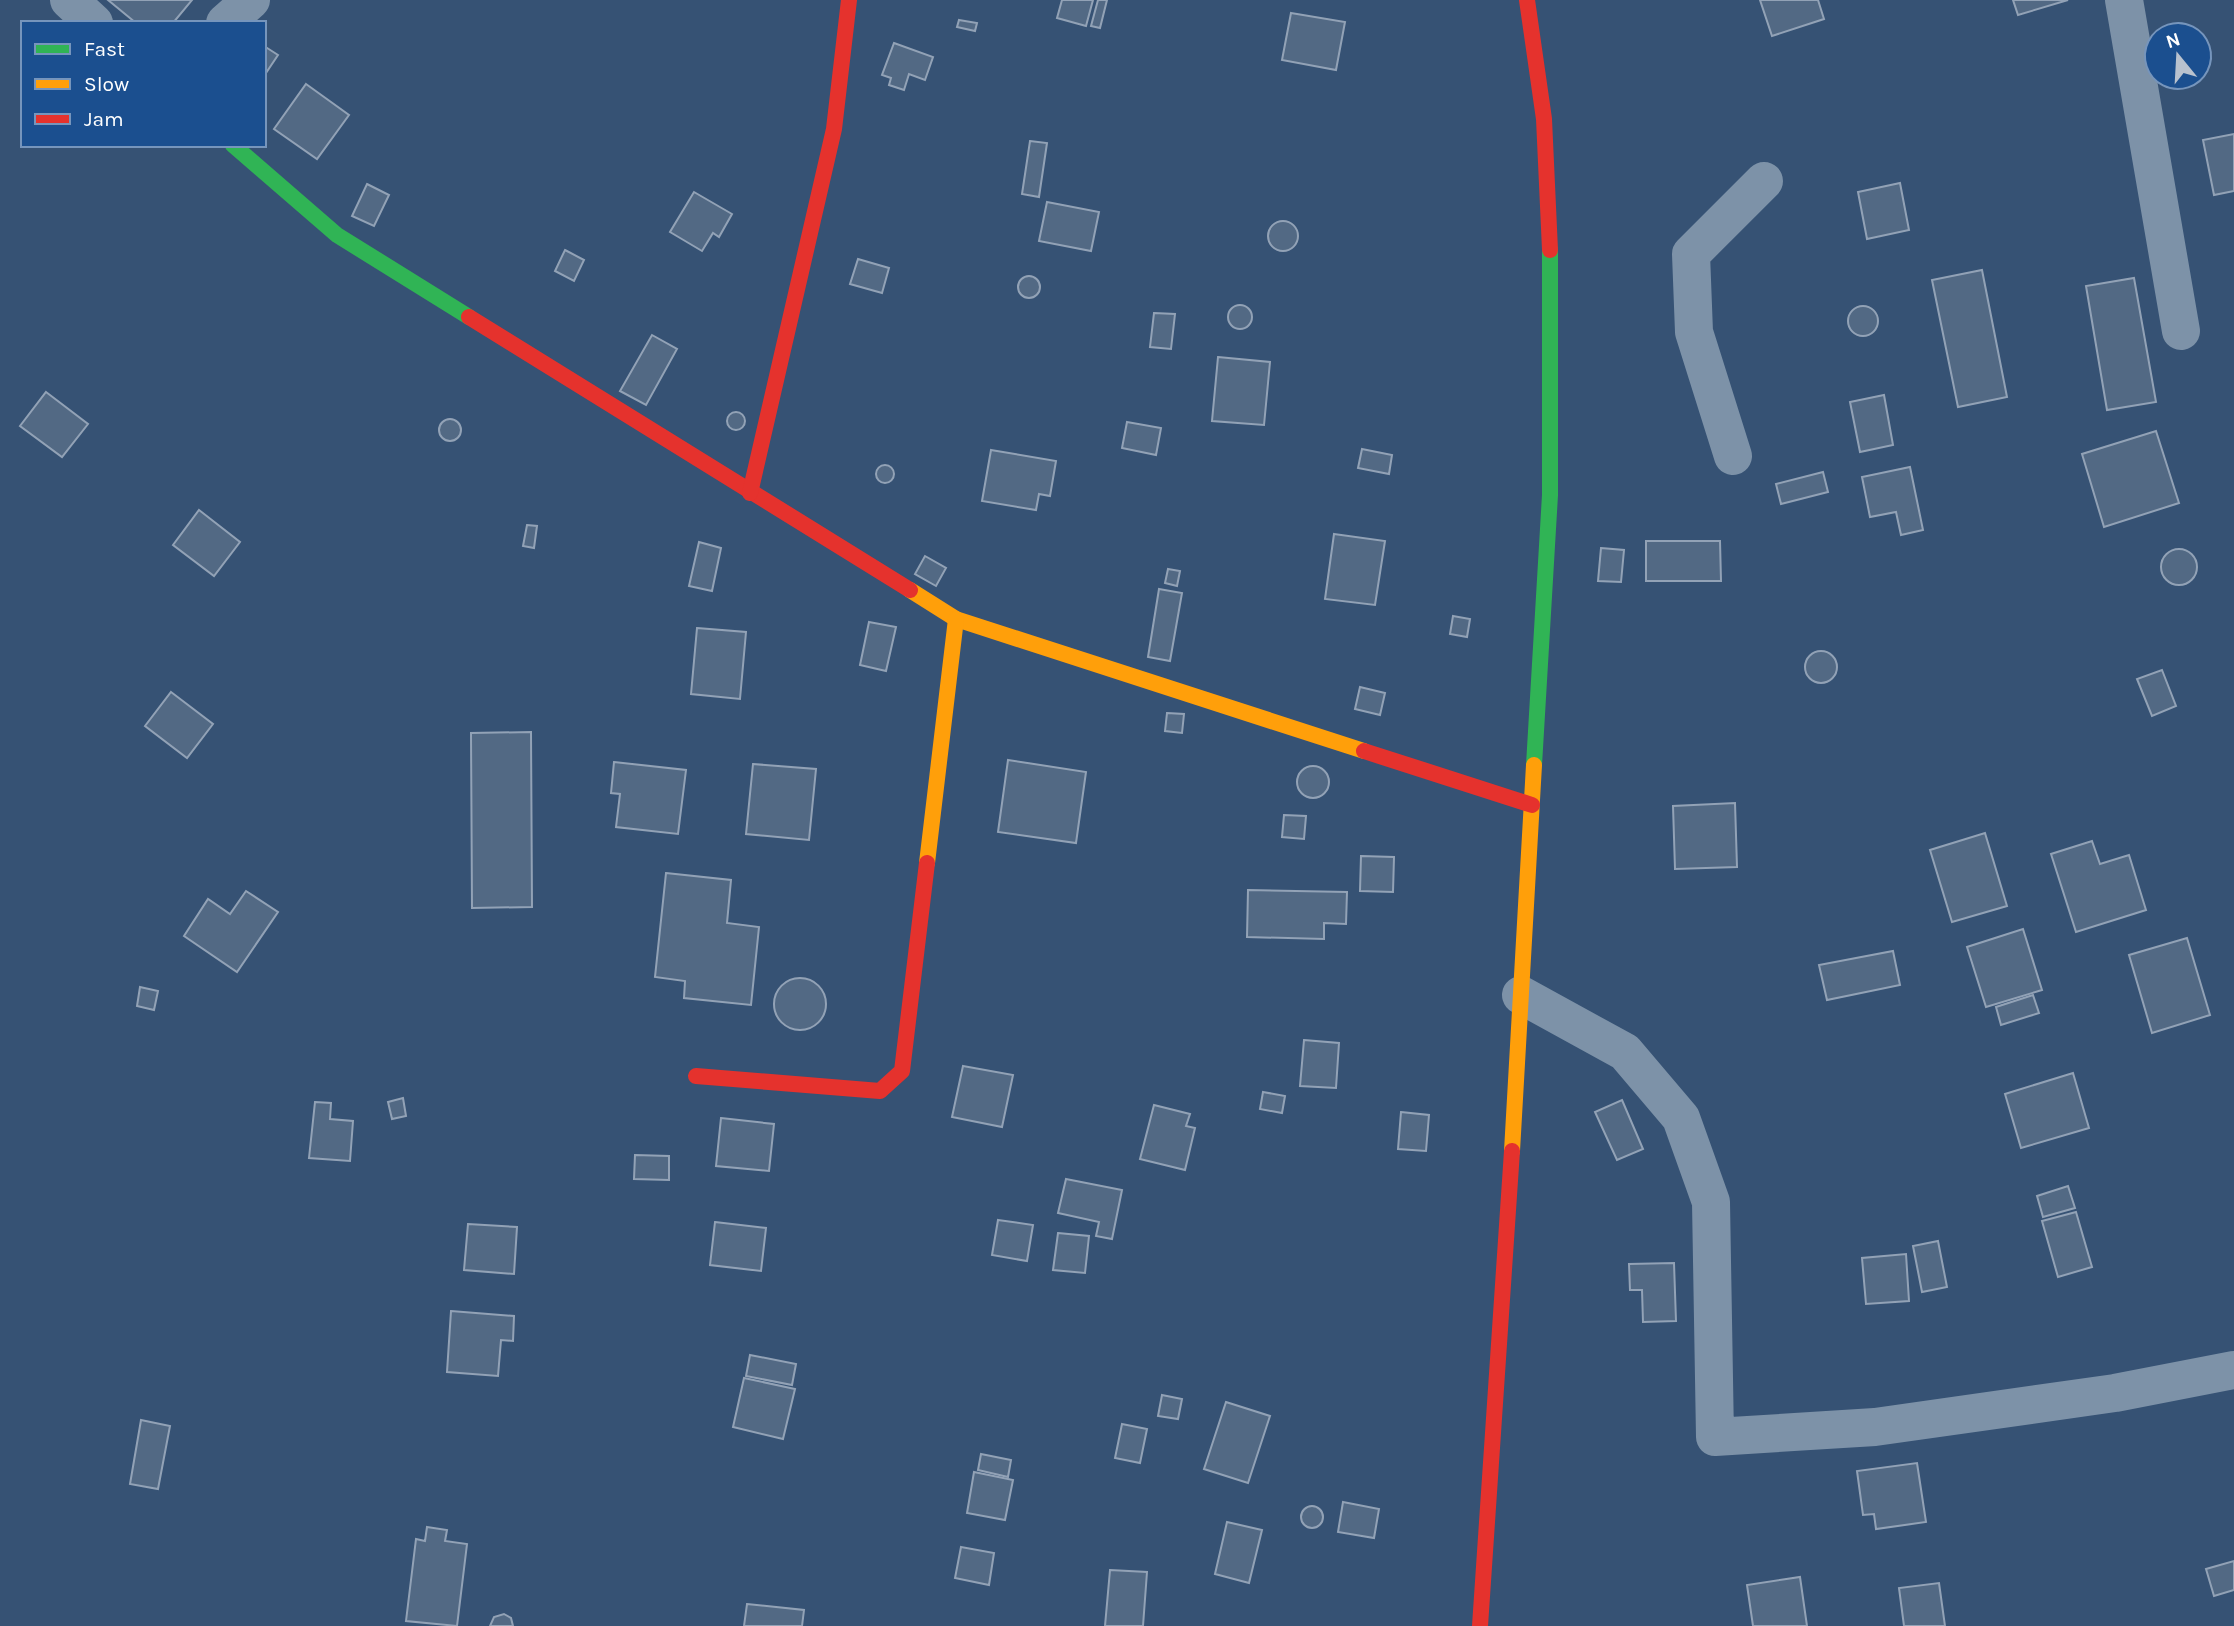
<svg xmlns="http://www.w3.org/2000/svg" width="2234" height="1626" viewBox="0 0 2234 1626" font-family="Karla,sans-serif">
	<style>
		.building { fill: #526984; stroke: #92a2b6; stroke-width: 2 }
		.lines { fill: none; stroke-linecap: round; stroke-linejoin: round }
		.street { stroke: #7d92a8; stroke-width: 38 }
		.fast { stroke: #30b455; stroke-width: 16 }
		.slow { stroke: #ff9f0a; stroke-width: 16 }
		.jam { stroke: #e5322d; stroke-width: 16 }
	</style>
	<rect width="100%" height="100%" fill="#365274"/>
	<!-- building -->
	<g class="building">
		<polygon points="108,0 192,0 173,23 136,23"/>
		<polygon points="1062,0 1093,0 1086,26 1057,18"/>
		<polygon points="1098,0 1107,0 1100,28 1091,26"/>
		<polygon points="1760,0 1818,0 1824,19 1772,36"/>
		<polygon points="2013,0 2068,0 2018,15"/>
		<polygon points="1291,13 1345,22 1336,70 1282,60"/>
		<polygon points="959,20 977,23 975,31 957,27"/>
		<polygon points="894,43 933,57 925,80 909,74 904,90 889,85 891,78 882,75"/>
		<polygon points="264,46 278,55 264,76"/>
		<polygon points="306,84 349,115 317,159 274,129"/>
		<polygon points="2234,134 2234,191 2214,195 2203,140"/>
		<polygon points="1030,141 1047,143 1039,197 1022,194"/>
		<polygon points="1900,183 1909,230 1867,239 1858,192"/>
		<polygon points="367,184 389,195 374,226 352,216"/>
		<polygon points="694,192 732,214 719,237 713,233 702,251 670,232"/>
		<polygon points="1047,202 1099,212 1091,251 1039,241"/>
		<circle cx="1283" cy="236" r="15"/>
		<polygon points="565,250 584,260 574,281 555,271"/>
		<polygon points="858,259 889,268 882,293 850,284"/>
		<polygon points="1982,270 2007,397 1958,407 1932,280"/>
		<circle cx="1029" cy="287" r="11"/>
		<polygon points="2134,278 2156,402 2107,410 2086,286"/>
		<circle cx="1240" cy="317" r="12"/>
		<circle cx="1863" cy="321" r="15"/>
		<polygon points="1154,313 1175,314 1171,349 1150,347"/>
		<polygon points="652,335 677,349 646,405 620,391"/>
		<polygon points="1218,357 1270,362 1264,425 1212,421"/>
		<polygon points="46,392 88,424 62,457 20,426"/>
		<polygon points="1884,395 1893,445 1860,452 1850,402"/>
		<circle cx="736" cy="421" r="9"/>
		<circle cx="450" cy="430" r="11"/>
		<polygon points="1127,422 1161,428 1156,455 1122,448"/>
		<polygon points="2156,431 2179,503 2104,527 2082,454"/>
		<polygon points="1362,449 1392,455 1389,474 1358,468"/>
		<polygon points="991,450 1056,461 1050,496 1039,494 1036,510 982,501"/>
		<circle cx="885" cy="474" r="9"/>
		<polygon points="1910,467 1923,530 1901,535 1896,512 1870,517 1862,477"/>
		<polygon points="1823,472 1828,492 1781,504 1776,484"/>
		<polygon points="199,510 240,542 214,576 173,545"/>
		<polygon points="527,525 537,526 534,548 523,546"/>
		<polygon points="1334,534 1385,541 1375,605 1325,599"/>
		<polygon points="1646,541 1720,541 1721,581 1646,581"/>
		<polygon points="699,542 721,548 712,591 689,586"/>
		<polygon points="1601,548 1624,550 1621,582 1598,581"/>
		<circle cx="2179" cy="567" r="18"/>
		<polygon points="925,556 946,568 936,586 915,574"/>
		<polygon points="1168,569 1180,571 1177,586 1165,583"/>
		<polygon points="1159,589 1182,593 1170,661 1148,657"/>
		<polygon points="1453,616 1470,619 1467,637 1450,634"/>
		<polygon points="869,622 896,627 886,671 860,665"/>
		<polygon points="697,628 746,632 740,699 691,694"/>
		<circle cx="1821" cy="667" r="16"/>
		<polygon points="2162,670 2176,706 2152,716 2137,679"/>
		<polygon points="1360,687 1385,693 1380,715 1355,709"/>
		<polygon points="171,692 213,724 187,758 145,726"/>
		<polygon points="1167,713 1184,714 1182,733 1165,731"/>
		<polygon points="531,732 532,907 472,908 471,733"/>
		<polygon points="1008,760 1086,772 1076,843 998,832"/>
		<polygon points="614,762 686,770 678,834 616,827 620,794 611,793"/>
		<polygon points="753,764 816,769 809,840 746,834"/>
		<circle cx="1313" cy="782" r="16"/>
		<polygon points="1735,803 1737,867 1675,869 1673,806"/>
		<polygon points="1284,815 1306,816 1304,839 1282,837"/>
		<polygon points="1985,833 2007,906 1952,922 1930,850"/>
		<polygon points="2092,841 2100,864 2129,855 2146,910 2076,932 2051,854"/>
		<polygon points="1361,856 1394,857 1393,892 1360,891"/>
		<polygon points="666,873 731,880 727,923 759,927 751,1005 684,998 685,981 655,977"/>
		<polygon points="1248,890 1347,892 1346,924 1324,923 1324,939 1247,937"/>
		<polygon points="246,891 278,912 237,972 184,936 208,899 230,914"/>
		<polygon points="2023,929 2042,990 1986,1007 1967,947"/>
		<polygon points="2187,938 2210,1015 2152,1033 2129,955"/>
		<polygon points="1893,951 1900,985 1827,1000 1819,965"/>
		<circle cx="800" cy="1004" r="26"/>
		<polygon points="140,987 158,991 154,1010 137,1006"/>
		<polygon points="2033,995 2039,1013 2001,1025 1996,1007"/>
		<polygon points="1304,1040 1339,1043 1336,1088 1300,1086"/>
		<polygon points="963,1066 1013,1075 1002,1127 952,1117"/>
		<polygon points="2073,1073 2089,1128 2021,1148 2005,1094"/>
		<polygon points="1263,1092 1285,1096 1282,1113 1260,1109"/>
		<polygon points="403,1098 406,1116 392,1119 388,1102"/>
		<polygon points="1622,1100 1643,1149 1617,1160 1595,1112"/>
		<polygon points="315,1102 331,1103 330,1119 353,1121 350,1161 309,1158"/>
		<polygon points="1154,1105 1190,1114 1186,1126 1195,1128 1185,1170 1140,1159"/>
		<polygon points="1401,1112 1429,1115 1426,1151 1398,1149"/>
		<polygon points="721,1118 774,1124 769,1171 716,1166"/>
		<polygon points="635,1155 669,1156 669,1180 634,1179"/>
		<polygon points="1066,1179 1122,1190 1112,1239 1096,1236 1099,1222 1058,1213"/>
		<polygon points="2068,1186 2075,1208 2043,1217 2037,1196"/>
		<polygon points="2076,1212 2092,1267 2058,1277 2042,1221"/>
		<polygon points="998,1220 1033,1225 1027,1261 992,1255"/>
		<polygon points="715,1222 766,1228 761,1271 710,1265"/>
		<polygon points="468,1224 517,1227 514,1274 464,1270"/>
		<polygon points="1058,1233 1089,1236 1085,1273 1053,1270"/>
		<polygon points="1938,1241 1947,1287 1922,1292 1913,1246"/>
		<polygon points="1906,1254 1909,1301 1866,1304 1862,1258"/>
		<polygon points="1674,1263 1676,1321 1643,1322 1642,1290 1630,1290 1629,1264"/>
		<polygon points="451,1311 514,1316 513,1341 501,1340 498,1376 447,1372"/>
		<polygon points="750,1355 796,1364 792,1385 746,1376"/>
		<polygon points="744,1378 795,1389 783,1439 733,1427"/>
		<polygon points="1162,1395 1182,1399 1178,1419 1158,1416"/>
		<polygon points="1226,1402 1270,1416 1248,1483 1204,1469"/>
		<polygon points="141,1420 170,1426 158,1489 130,1484"/>
		<polygon points="1122,1424 1147,1429 1140,1463 1115,1458"/>
		<polygon points="981,1454 1011,1460 1008,1477 978,1470"/>
		<polygon points="1917,1463 1926,1522 1876,1529 1874,1514 1863,1515 1857,1471"/>
		<polygon points="974,1472 1013,1480 1005,1520 967,1513"/>
		<polygon points="1343,1502 1379,1509 1374,1538 1338,1532"/>
		<circle cx="1312" cy="1517" r="11"/>
		<polygon points="1227,1522 1262,1530 1249,1583 1215,1574"/>
		<polygon points="427,1527 447,1530 445,1541 467,1544 457,1626 406,1621 416,1539 425,1541"/>
		<polygon points="961,1547 994,1553 989,1585 955,1578"/>
		<polygon points="2234,1561 2234,1590 2214,1596 2206,1569"/>
		<polygon points="1110,1570 1147,1572 1143,1626 1105,1626"/>
		<polygon points="1800,1577 1807,1626 1753,1626 1747,1585"/>
		<polygon points="1939,1583 1945,1626 1904,1626 1899,1588"/>
		<polygon points="747,1604 804,1610 802,1626 744,1626"/>
		<polygon points="504,1614 511,1618 513,1626 490,1626 494,1617"/>
	</g>
	<g class="lines">
		<!-- street -->
		<g class="street">
			<polyline points="69,0 94,23"/>
			<polyline points="2124,0 2181,331"/>
			<polyline points="225,23 251,0"/>
			<polyline points="1733,456 1694,332 1691,254 1764,181"/>
			<polyline points="1521,995 1625,1052 1681,1118 1711,1202 1715,1437 1875,1427 2115,1393 2234,1370"/>
		</g>
		<!-- fast -->
		<g class="fast">
			<polyline points="233,145 337,235 469,317"/>
			<polyline points="1534,765 1550,495 1550,250"/>
		</g>
		<!-- slow -->
		<g class="slow">
			<polyline points="910,590 956,619 1364,751"/>
			<polyline points="927,863 956,619"/>
			<polyline points="1512,1151 1534,765"/>
		</g>
		<!-- jam -->
		<g class="jam">
			<polyline points="1527,0 1544,119 1550,250"/>
			<polyline points="469,317 910,590"/>
			<polyline points="750,493 834,129 849,0"/>
			<polyline points="1364,751 1532,805"/>
			<polyline points="696,1076 880,1091 902,1071 927,863"/>
			<polyline points="1480,1626 1512,1151"/>
		</g>
	</g>
	<!-- legend -->
	<rect x="21" y="21" width="245" height="126" fill="#1b4f8f" stroke="#7695bc" stroke-width="2"/>
	<rect x="35" y="44" width="35" height="10" fill="#30b455" stroke="#7695bc" stroke-width="2"/>
	<text x="84" y="56" font-size="21" fill="#ffffff">Fast</text>
	<rect x="35" y="79" width="35" height="10" fill="#ff9f0a" stroke="#7695bc" stroke-width="2"/>
	<text x="84" y="91" font-size="21" fill="#ffffff">Slow</text>
	<rect x="35" y="114" width="35" height="10" fill="#e5322d" stroke="#7695bc" stroke-width="2"/>
	<text x="84" y="126" font-size="21" fill="#ffffff">Jam</text>
	<!-- north arrow -->
	<g transform="translate(2178 56) rotate(342)"><circle r="33" fill="#1b4f8f" stroke="#7695bc" stroke-width="2"/>
	<path d="M0-5L12 26L0 18L-12 26Z" fill="#b9c2ce"/>
	<text y="-10" font-size="19" font-weight="bold" text-anchor="middle" fill="#ffffff">N</text>
	</g>
</svg>
